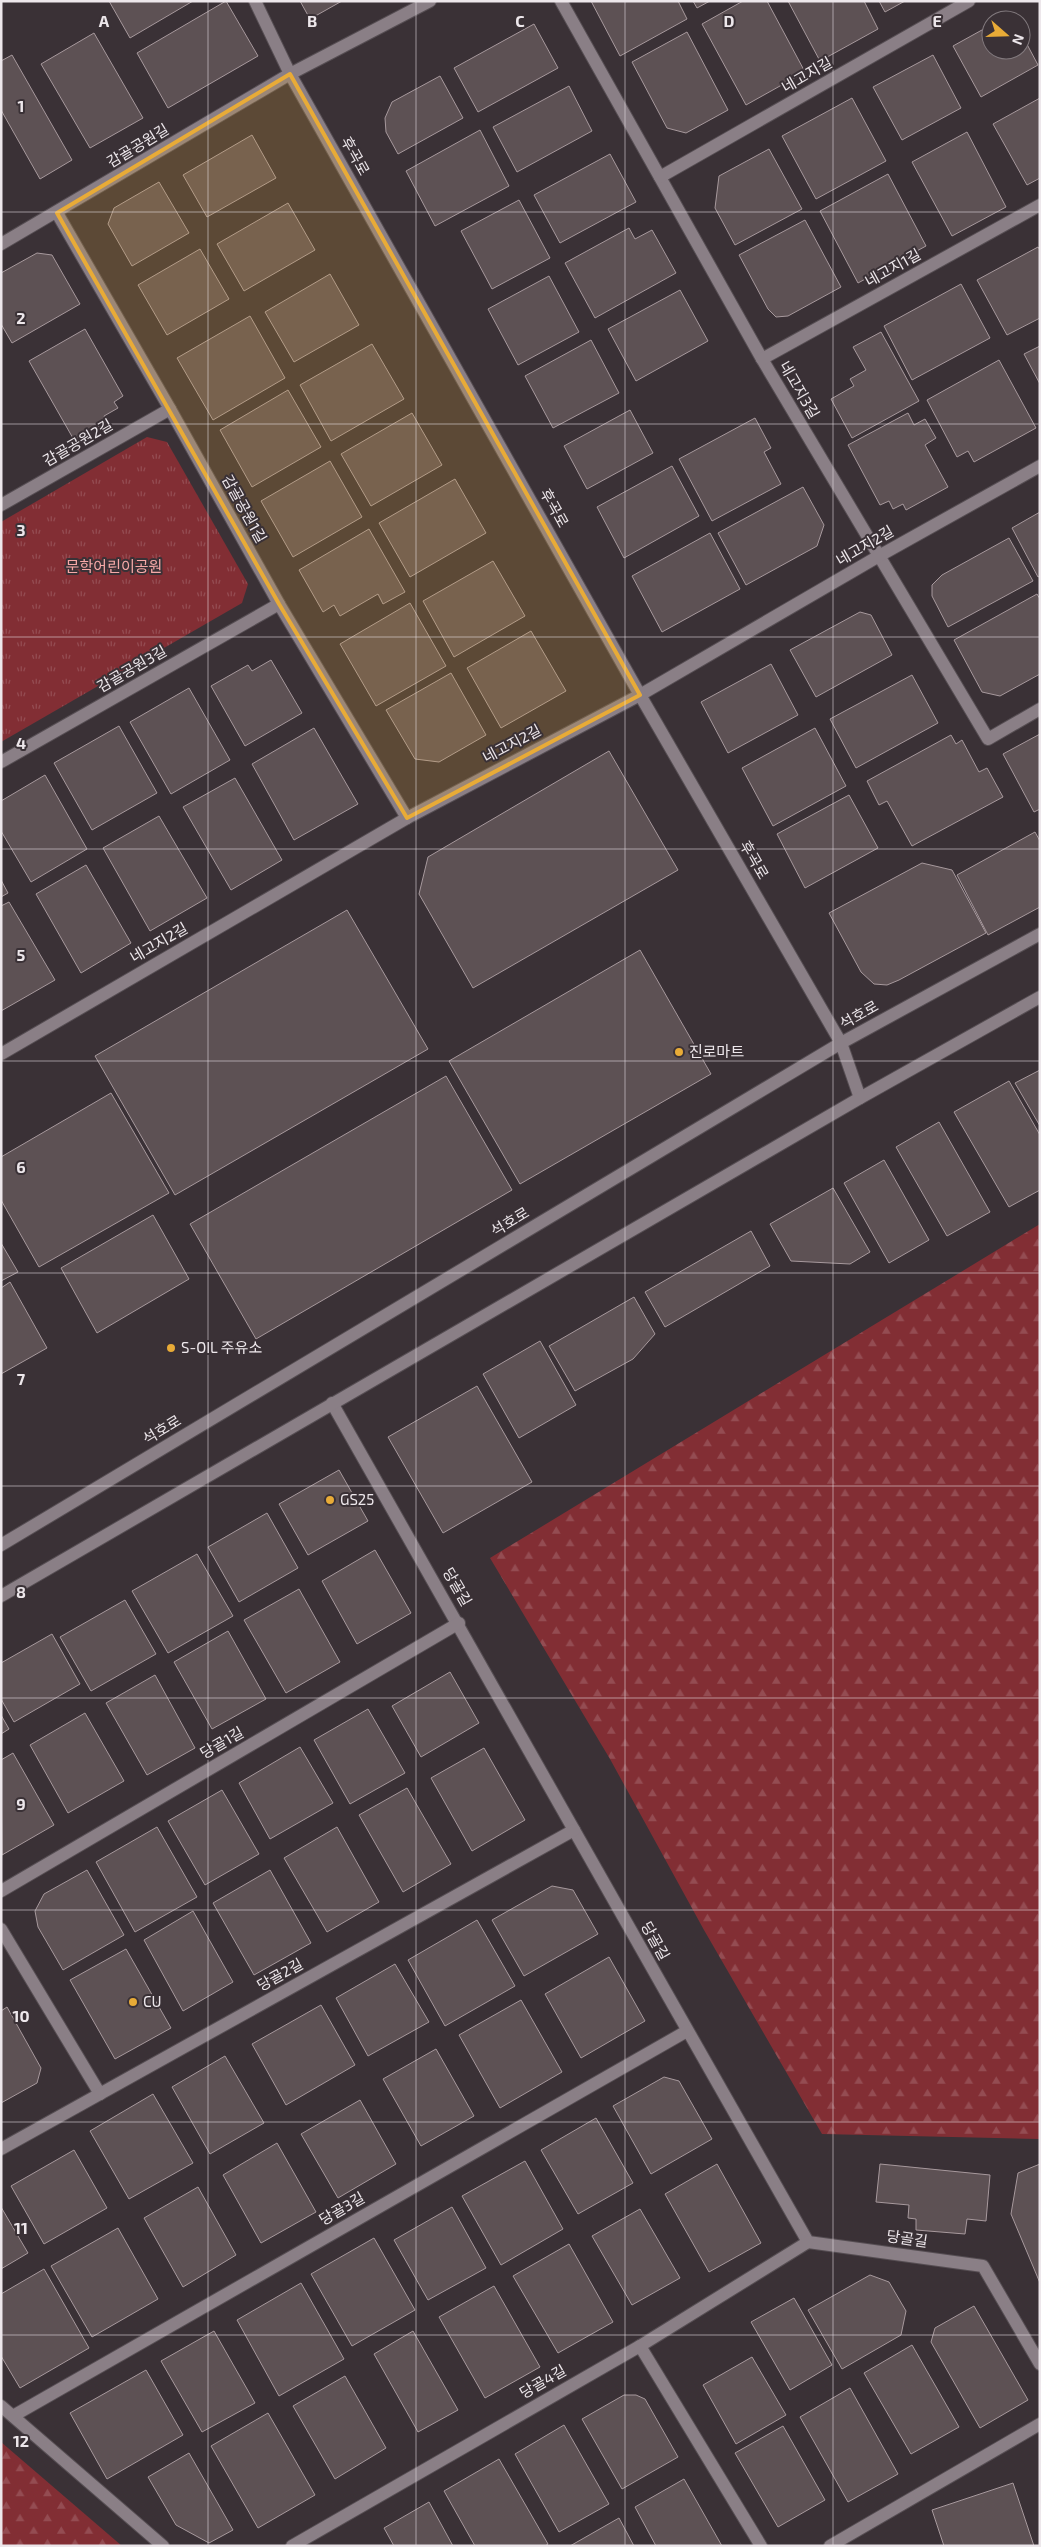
<svg xmlns="http://www.w3.org/2000/svg" width="1041" height="2547" viewBox="0 0 1041 2547" font-family="'Exo 2','Noto Sans KR',sans-serif">
	<style>
		.grass { fill: url(#grass-tufts) }
		.forest { fill: url(#forest-firs) }
		.building { fill: #5d5154; stroke: #a7999d }
		.lines { fill: none; stroke-linecap: round; stroke-linejoin: round }
		.minor-casing { stroke: #564e53; stroke-width: 14 }
		.tertiary-casing { stroke: #564e53; stroke-width: 14 }
		.secondary-casing { stroke: #564e53; stroke-width: 14 }
		.minor { stroke: #8a7f86; stroke-width: 12 }
		.tertiary { stroke: #8a7f86; stroke-width: 12 }
		.secondary { stroke: #8a7f86; stroke-width: 12 }
		.marked { fill: #e8ab37; fill-opacity: 0.2; stroke: #e8ab37; stroke-width: 4; stroke-linejoin: round }
		.grid { fill: none; stroke: #ede7eb; stroke-width: 1; stroke-opacity: 0.55 }
		.poi-dot { fill: #e8ab37; stroke: #3a3136; stroke-width: 2 }
		.labels { text-anchor: middle; stroke-width: 4; stroke-linejoin: round; paint-order: stroke }
		.street-label { font-size: 15px; fill: #ede7eb; stroke: #3a3136 }
		.park-label { font-size: 15px; fill: #f7a9a8; stroke: #3a3136 }
		.poi-label { font-size: 15px; fill: #ede7eb; stroke: #3a3136; text-anchor: start }
		.grid-label { font-size: 16px; text-anchor: middle; font-weight: bold; fill: #ede7eb; stroke: #3a3136; stroke-width: 4; stroke-linejoin: round; paint-order: stroke }
	</style>
	<defs>
		<pattern id="grass-tufts" width="24" height="20" patternUnits="userSpaceOnUse" patternTransform="scale(1.25)"><rect width="24" height="20" fill="#822e34"/><path d="M3 7l-1-3M5 7V3M7 7l1-3M15 17l-1-3M17 17v-4M19 17l1-3" fill="none" stroke="#944c52"/></pattern>
		<pattern id="forest-firs" width="22" height="20" patternUnits="userSpaceOnUse" patternTransform="scale(1.25)"><rect width="22" height="20" fill="#822e34"/><path d="M5 1l3.5 6h-7zM16 11l3.5 6h-7z" fill="#944c52"/></pattern>
	</defs>
	<rect width="100%" height="100%" fill="#3a3136"/>
	<!-- grass -->
	<polygon class="grass" points="147,437 167,442 248,584 242,603 1,742 1,522"/>
	<!-- forest -->
	<g class="forest">
		<polygon points="1040,1224 1040,2139 822,2134 704,1930 610,1759 490,1558"/>
		<polygon points="1,2442 122,2546 1,2546"/>
	</g>
	<!-- building -->
	<g class="building">
		<polygon points="109,1 193,1 130,38"/>
		<polygon points="226,1 258,56 168,108 137,53"/>
		<polygon points="300,1 342,1 310,19"/>
		<polygon points="591,1 678,1 687,19 620,56"/>
		<polygon points="693,1 710,1 697,8"/>
		<polygon points="743,1 767,1 805,72 746,105 702,24"/>
		<polygon points="788,1 864,1 878,29 820,61"/>
		<polygon points="879,1 905,1 885,12"/>
		<polygon points="1011,14 1014,20 1001,20"/>
		<polygon points="534,24 558,68 478,112 454,68"/>
		<polygon points="991,25 991,50 1021,50 1021,33 1038,65 981,97 953,46"/>
		<polygon points="687,32 728,110 686,133 667,128 632,62"/>
		<polygon points="94,33 143,118 90,148 41,64"/>
		<polygon points="12,55 72,160 40,179 1,110 1,61"/>
		<polygon points="933,55 961,108 902,140 873,87"/>
		<polygon points="440,76 463,118 398,154 386,132 385,118 392,102"/>
		<polygon points="569,86 592,131 517,172 493,127"/>
		<polygon points="852,98 886,161 816,199 782,136"/>
		<polygon points="1040,98 1040,178 1027,185 993,124"/>
		<polygon points="480,130 509,186 435,226 406,171"/>
		<polygon points="967,132 1006,207 952,236 912,162"/>
		<polygon points="252,135 276,178 207,217 183,175"/>
		<polygon points="769,149 802,209 735,245 715,208 719,176"/>
		<polygon points="610,154 636,202 560,243 534,195"/>
		<polygon points="888,174 926,246 858,283 820,211"/>
		<polygon points="159,182 189,233 132,266 108,224 114,208"/>
		<polygon points="519,200 550,258 492,289 461,231"/>
		<polygon points="288,203 315,250 244,291 217,244"/>
		<polygon points="805,220 841,287 788,316 776,317 768,309 739,255"/>
		<polygon points="629,228 635,239 652,230 676,273 595,318 565,263"/>
		<polygon points="1038,247 1040,250 1040,318 1007,335 977,280"/>
		<polygon points="200,249 229,299 167,335 138,285"/>
		<polygon points="37,253 52,255 80,304 12,343 1,324 1,273"/>
		<polygon points="330,274 359,325 294,362 265,312"/>
		<polygon points="549,276 579,332 518,365 488,309"/>
		<polygon points="961,284 990,338 912,380 884,326"/>
		<polygon points="680,290 708,341 636,381 608,329"/>
		<polygon points="250,316 285,378 213,420 177,358"/>
		<polygon points="85,329 123,396 114,402 118,408 104,416 107,422 74,440 29,361"/>
		<polygon points="881,332 919,401 852,438 831,399 854,386 850,379 866,370 853,347"/>
		<polygon points="591,340 619,393 553,428 525,376"/>
		<polygon points="372,344 404,399 331,441 300,385"/>
		<polygon points="1040,346 1040,384 1024,354"/>
		<polygon points="999,360 1036,428 974,462 968,451 957,457 927,400"/>
		<polygon points="288,390 321,447 252,487 220,430"/>
		<polygon points="630,410 653,453 587,489 564,446"/>
		<polygon points="412,413 442,465 371,506 341,454"/>
		<polygon points="908,413 914,425 925,419 936,438 925,445 948,487 906,510 903,504 893,509 889,501 880,505 848,445"/>
		<polygon points="755,418 771,448 764,452 781,484 712,521 679,459"/>
		<polygon points="330,461 362,517 293,557 261,501"/>
		<polygon points="672,466 699,516 624,558 597,507"/>
		<polygon points="455,479 486,533 410,577 379,523"/>
		<polygon points="803,487 824,525 817,546 746,585 718,533"/>
		<polygon points="1040,512 1040,576 1038,577 1012,528"/>
		<polygon points="369,529 405,592 383,604 378,594 340,616 334,605 323,612 299,570"/>
		<polygon points="710,533 740,589 662,632 632,576"/>
		<polygon points="1009,538 1033,581 948,627 932,596 932,585 942,575"/>
		<polygon points="493,561 525,616 454,657 423,601"/>
		<polygon points="1037,594 1040,599 1040,674 1000,696 982,692 954,640"/>
		<polygon points="410,603 446,666 376,706 340,644"/>
		<polygon points="860,612 871,615 892,655 816,697 790,650"/>
		<polygon points="531,631 566,691 501,728 467,668"/>
		<polygon points="271,660 302,713 245,746 211,686 248,665 252,671"/>
		<polygon points="771,664 798,715 728,753 701,702"/>
		<polygon points="451,673 486,735 439,762 415,759 386,710"/>
		<polygon points="912,675 938,723 856,768 830,719"/>
		<polygon points="189,688 230,760 171,794 130,722"/>
		<polygon points="119,726 157,793 92,830 54,763"/>
		<polygon points="314,728 358,804 294,840 252,764"/>
		<polygon points="815,728 846,786 773,826 742,768"/>
		<polygon points="1040,734 1040,809 1034,812 1003,754"/>
		<polygon points="951,735 956,744 962,740 979,772 987,768 1003,797 912,846 887,801 879,805 867,781"/>
		<polygon points="609,751 678,870 473,988 419,894 428,857"/>
		<polygon points="45,775 87,849 31,882 1,831 1,801"/>
		<polygon points="235,778 282,860 231,890 183,807"/>
		<polygon points="849,795 878,848 805,888 777,834"/>
		<polygon points="159,816 207,898 150,931 103,848"/>
		<polygon points="1035,832 1040,841 1040,907 988,935 957,875"/>
		<polygon points="922,863 952,870 986,933 899,980 887,985 874,984 861,972 829,913"/>
		<polygon points="86,865 131,943 81,973 36,894"/>
		<polygon points="1,880 8,893 1,897"/>
		<polygon points="9,902 55,980 1,1011 1,906"/>
		<polygon points="347,910 428,1049 175,1195 95,1056"/>
		<polygon points="640,950 711,1074 520,1184 449,1061"/>
		<polygon points="1040,1070 1040,1126 1015,1083"/>
		<polygon points="446,1076 512,1190 256,1339 190,1224"/>
		<polygon points="1009,1081 1040,1135 1040,1190 1009,1207 954,1112"/>
		<polygon points="111,1093 169,1193 39,1267 1,1200 1,1157"/>
		<polygon points="939,1122 990,1212 947,1236 896,1147"/>
		<polygon points="884,1160 929,1240 889,1263 844,1183"/>
		<polygon points="833,1188 870,1252 850,1264 791,1261 770,1224"/>
		<polygon points="153,1215 189,1279 97,1333 61,1268"/>
		<polygon points="751,1231 770,1266 665,1327 645,1292"/>
		<polygon points="1,1243 18,1272 1,1281"/>
		<polygon points="10,1282 47,1348 1,1374 1,1288"/>
		<polygon points="634,1297 655,1334 633,1359 575,1391 549,1346"/>
		<polygon points="540,1341 576,1405 519,1438 483,1374"/>
		<polygon points="477,1386 532,1482 443,1533 388,1437"/>
		<polygon points="339,1470 368,1521 308,1555 279,1504"/>
		<polygon points="267,1513 298,1568 239,1602 208,1547"/>
		<polygon points="375,1550 411,1613 357,1644 322,1581"/>
		<polygon points="197,1554 233,1616 168,1653 132,1591"/>
		<polygon points="299,1589 340,1662 286,1693 244,1620"/>
		<polygon points="125,1600 156,1654 91,1691 60,1637"/>
		<polygon points="228,1631 266,1699 212,1729 174,1662"/>
		<polygon points="52,1634 80,1684 14,1722 1,1699 1,1663"/>
		<polygon points="450,1672 479,1723 421,1757 392,1706"/>
		<polygon points="155,1675 195,1748 147,1775 106,1703"/>
		<polygon points="368,1709 405,1773 350,1804 314,1740"/>
		<polygon points="85,1713 124,1781 68,1813 30,1745"/>
		<polygon points="1,1715 9,1729 1,1734"/>
		<polygon points="300,1747 333,1803 270,1839 239,1783"/>
		<polygon points="484,1748 525,1820 472,1851 431,1778"/>
		<polygon points="13,1753 54,1825 2,1855 1,1760"/>
		<polygon points="407,1788 451,1864 403,1892 359,1815"/>
		<polygon points="222,1790 259,1854 205,1885 168,1821"/>
		<polygon points="157,1827 197,1897 135,1932 96,1862"/>
		<polygon points="337,1827 379,1902 327,1932 284,1858"/>
		<polygon points="87,1870 124,1935 63,1970 38,1927 35,1911 44,1894"/>
		<polygon points="270,1870 311,1943 254,1975 213,1903"/>
		<polygon points="552,1886 573,1890 598,1934 524,1976 492,1920"/>
		<polygon points="193,1911 233,1982 183,2011 144,1940"/>
		<polygon points="477,1920 515,1986 445,2026 408,1960"/>
		<polygon points="126,1949 171,2028 115,2059 70,1980"/>
		<polygon points="609,1957 645,2021 581,2058 545,1994"/>
		<polygon points="395,1964 429,2022 368,2056 336,1998"/>
		<polygon points="521,2000 562,2072 500,2108 459,2035"/>
		<polygon points="321,2005 355,2065 286,2105 252,2044"/>
		<polygon points="7,2007 41,2068 37,2083 1,2103 1,2011"/>
		<polygon points="436,2049 474,2116 421,2146 383,2079"/>
		<polygon points="225,2056 264,2123 210,2154 172,2087"/>
		<polygon points="664,2077 679,2081 712,2139 651,2174 613,2106"/>
		<polygon points="153,2094 193,2163 129,2199 90,2131"/>
		<polygon points="360,2100 396,2164 338,2198 301,2134"/>
		<polygon points="596,2118 633,2183 578,2214 541,2150"/>
		<polygon points="277,2143 316,2212 261,2243 223,2175"/>
		<polygon points="74,2150 107,2208 44,2244 11,2186"/>
		<polygon points="525,2161 563,2229 501,2265 462,2196"/>
		<polygon points="717,2164 761,2243 709,2272 665,2194"/>
		<polygon points="880,2164 990,2175 986,2221 967,2219 965,2234 916,2230 916,2219 908,2218 909,2205 876,2202"/>
		<polygon points="1040,2164 1040,2283 1011,2214 1018,2173"/>
		<polygon points="198,2187 236,2255 183,2287 144,2218"/>
		<polygon points="1,2207 28,2253 1,2269"/>
		<polygon points="452,2207 486,2268 428,2300 394,2240"/>
		<polygon points="640,2209 680,2278 632,2305 592,2236"/>
		<polygon points="118,2228 158,2299 92,2337 51,2266"/>
		<polygon points="374,2238 415,2310 352,2346 311,2274"/>
		<polygon points="569,2244 613,2322 558,2353 513,2276"/>
		<polygon points="44,2269 89,2348 20,2388 1,2356 1,2294"/>
		<polygon points="870,2275 889,2282 906,2311 901,2335 842,2369 808,2310"/>
		<polygon points="301,2283 344,2359 279,2396 237,2320"/>
		<polygon points="494,2286 540,2367 485,2398 439,2317"/>
		<polygon points="794,2298 832,2365 790,2390 751,2322"/>
		<polygon points="974,2306 1028,2400 980,2428 931,2342 935,2328"/>
		<polygon points="214,2331 255,2403 202,2432 161,2361"/>
		<polygon points="413,2331 458,2410 418,2432 374,2354"/>
		<polygon points="912,2345 959,2427 911,2454 864,2373"/>
		<polygon points="752,2357 786,2415 736,2444 703,2385"/>
		<polygon points="146,2370 183,2435 107,2479 70,2413"/>
		<polygon points="345,2376 386,2448 335,2479 293,2406"/>
		<polygon points="850,2388 898,2474 848,2502 800,2417"/>
		<polygon points="624,2395 636,2395 645,2399 678,2457 622,2489 582,2419"/>
		<polygon points="268,2413 315,2495 258,2528 211,2446"/>
		<polygon points="564,2425 609,2504 559,2532 515,2454"/>
		<polygon points="783,2426 825,2500 778,2527 735,2453"/>
		<polygon points="189,2453 233,2530 209,2543 176,2525 148,2477"/>
		<polygon points="499,2459 548,2544 545,2546 475,2546 444,2491"/>
		<polygon points="684,2479 722,2546 656,2546 635,2507"/>
		<polygon points="1013,2483 1034,2546 944,2546 932,2510"/>
		<polygon points="429,2502 453,2546 394,2546 384,2528"/>
		<polygon points="619,2518 634,2546 570,2546"/>
	</g>
	<g class="lines">
		<defs>
			<g id="minor">
				<polyline points="561,1 762,359 988,739 1040,709"/>
				<polyline points="660,177 969,1"/>
				<polyline points="57,213 170,409 279,604 407,818"/>
				<polyline points="1,244 290,74 255,1"/>
				<polyline points="762,359 1040,205"/>
				<polyline points="1,505 170,409"/>
				<polyline points="1,762 279,604"/>
				<polyline points="1,1054 407,818 640,695 879,556 1040,466"/>
				<path d="M332 1403C492 1681 648 1963 808 2242L983 2266 1040 2364"/>
				<polyline points="1,1891 459,1623"/>
				<polyline points="1,1929 100,2094"/>
				<polyline points="1,2149 574,1830"/>
				<polyline points="640,2346 761,2546"/>
				<polyline points="1,2406 163,2546"/>
				<polyline points="13,2416 687,2031"/>
				<polyline points="292,2546 640,2346 808,2242"/>
				<polyline points="830,2546 1040,2424"/>
			</g>
			<polyline id="tertiary" points="430,1 290,74 640,695 841,1043 860,1098"/>
			<g id="secondary">
				<polyline points="1,1545 841,1043 1040,934"/>
				<polyline points="1,1596 860,1098 1040,997"/>
			</g>
		</defs>
		<!-- minor casing -->
		<use href="#minor" class="minor-casing"/>
		<!-- tertiary casing -->
		<use href="#tertiary" class="tertiary-casing"/>
		<!-- secondary casing -->
		<use href="#secondary" class="secondary-casing"/>
		<!-- minor -->
		<use href="#minor" class="minor"/>
		<!-- tertiary -->
		<use href="#tertiary" class="tertiary"/>
		<!-- secondary -->
		<use href="#secondary" class="secondary"/>
	</g>
	<!-- marked area -->
	<path class="marked" d="M290 74 640 695 407 818 279 604 57 213Z"/>
	<!-- grid -->
	<path class="grid" d="M208 1V2546M416 1V2546M625 1V2546M833 1V2546M1 212H1040M1 424H1040M1 637H1040M1 849H1040M1 1061H1040M1 1273H1040M1 1486H1040M1 1698H1040M1 1910H1040M1 2122H1040M1 2335H1040"/>
	<!-- markers -->
	<g class="poi-dot">
		<circle cx="679" cy="1052" r="5"/>
		<circle cx="171" cy="1348" r="5"/>
		<circle cx="330" cy="1500" r="5"/>
		<circle cx="133" cy="2002" r="5"/>
	</g>
	<g class="labels">
		<!-- street labels -->
		<g class="street-label">
			<text transform="translate(807 75) rotate(-30)" y="5">네고지길</text>
			<text transform="translate(138 146) rotate(-31)" y="5">감골공원길</text>
			<text transform="translate(355 156) rotate(61)" y="5">후곡로</text>
			<text transform="translate(893 268) rotate(-29)" y="5">네고지1길</text>
			<text transform="translate(799 390) rotate(60)" y="5">네고지3길</text>
			<text transform="translate(78 443) rotate(-30)" y="5">감골공원2길</text>
			<text transform="translate(554 508) rotate(61)" y="5">후곡로</text>
			<text transform="translate(244 509) rotate(61)" y="5">감골공원1길</text>
			<text transform="translate(865 546) rotate(-30)" y="5">네고지2길</text>
			<text transform="translate(132 669) rotate(-30)" y="5">감골공원3길</text>
			<text transform="translate(512 744) rotate(-28)" y="5">네고지2길</text>
			<text transform="translate(754 860) rotate(60)" y="5">후곡로</text>
			<text transform="translate(159 943) rotate(-30)" y="5">네고지2길</text>
			<text transform="translate(859 1015) rotate(-29)" y="5">석호로</text>
			<text transform="translate(510 1222) rotate(-31)" y="5">석호로</text>
			<text transform="translate(162 1430) rotate(-31)" y="5">석호로</text>
			<text transform="translate(457 1587) rotate(60)" y="5">당골길</text>
			<text transform="translate(222 1743) rotate(-30)" y="5">당골1길</text>
			<text transform="translate(655 1941) rotate(61)" y="5">당골길</text>
			<text transform="translate(280 1975) rotate(-29)" y="5">당골2길</text>
			<text transform="translate(342 2209) rotate(-30)" y="5">당골3길</text>
			<text transform="translate(907 2239) rotate(8)" y="5">당골길</text>
			<text transform="translate(543 2382) rotate(-30)" y="5">당골4길</text>
		</g>
		<!-- park labels -->
		<g class="park-label">
			<text x="114" y="572">문학어린이공원</text>
		</g>
		<!-- poi labels -->
		<g class="poi-label">
			<text x="689" y="1057">진로마트</text>
			<text x="181" y="1353">S-OIL 주유소</text>
			<text x="340" y="1505">GS25</text>
			<text x="143" y="2007">CU</text>
		</g>
	</g>
	<g class="grid-label">
		<text x="104" y="27">A</text>
		<text x="312" y="27">B</text>
		<text x="520" y="27">C</text>
		<text x="729" y="27">D</text>
		<text x="937" y="27">E</text>
		<text x="21" y="112">1</text>
		<text x="21" y="324">2</text>
		<text x="21" y="536">3</text>
		<text x="21" y="749">4</text>
		<text x="21" y="961">5</text>
		<text x="21" y="1173">6</text>
		<text x="21" y="1385">7</text>
		<text x="21" y="1598">8</text>
		<text x="21" y="1810">9</text>
		<text x="21" y="2022">10</text>
		<text x="21" y="2234">11</text>
		<text x="21" y="2447">12</text>
	</g>
	<!-- border -->
	<rect width="1041" height="2547" fill="none" stroke="#ede7eb" stroke-width="5"/>
	<!-- north arrow -->
	<g transform="translate(1006 35) rotate(110)"><circle r="24" fill="#3a3136" stroke="#827a7e"/>
	<path d="M0-4L9 19L0 12L-9 19Z" fill="#e8ab37"/>
	<text y="-8" font-size="14" font-weight="bold" text-anchor="middle" fill="#ede7eb">N</text>
	</g>
</svg>
